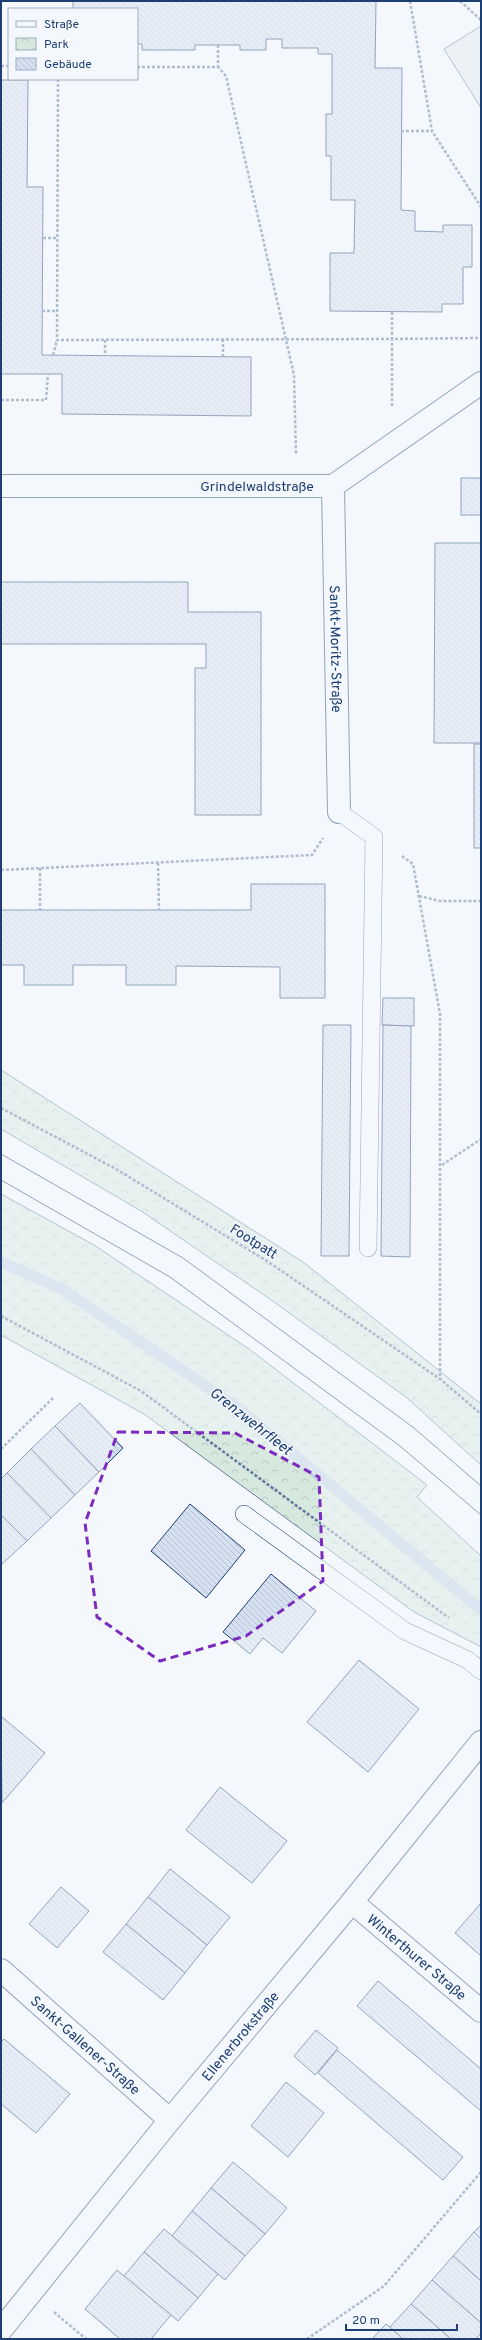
<svg xmlns="http://www.w3.org/2000/svg" width="482" height="2340" viewBox="0 0 482 2340" font-family="Overpass,sans-serif">
	<style>
		.park { fill: url(#park-crowns); stroke: #687fa3 }
		.parking { fill: #e3e8f0; stroke: #687fa3 }
		.lines { fill: none; stroke-linecap: round; stroke-linejoin: round }
		.stream { stroke: #bed0e5; stroke-width: 11 }
		.building { fill: url(#building-back-hatch); stroke: #1d3f73 }
		.service-casing { stroke: #1d3f73; stroke-width: 18 }
		.minor-casing { stroke: #1d3f73; stroke-width: 24 }
		.path { stroke: #5e769c; stroke-width: 2.5; stroke-dasharray: 3 2; stroke-linecap: butt }
		.service { stroke: #f4f7fb; stroke-width: 17 }
		.minor { stroke: #f4f7fb; stroke-width: 22 }
		.tram { stroke: #1d3f73; stroke-width: 1 }
		.marked { fill: none; stroke: #7b2cbf; stroke-width: 3; stroke-dasharray: 8 5; stroke-linejoin: round }
		.labels { text-anchor: middle; stroke-width: 3; stroke-linejoin: round; paint-order: stroke }
		.street-label { font-size: 14px; fill: #1d3f73; stroke: #f4f7fb }
		.water-label { font-size: 15px; font-style: italic; fill: #1d3f73; stroke: #f4f7fb }
	</style>
	<defs>
		<pattern id="park-crowns" width="20" height="18" patternUnits="userSpaceOnUse"><rect width="20" height="18" fill="#d7e8df"/><path d="M2 6a3 3 0 1 1 6 0M12 15a3 3 0 1 1 6 0" fill="none" stroke="#b8c8c3"/></pattern>
		<pattern id="building-back-hatch" width="6" height="6" patternUnits="userSpaceOnUse"><rect width="6" height="6" fill="#d5e0f0"/><path d="M-1 5l2 2M0 0l6 6M5-1l2 2" fill="none" stroke="#b6c1d1"/></pattern>
	</defs>
	<rect width="100%" height="100%" fill="#f4f7fb"/>
	<!-- park -->
	<g class="park">
		<polygon points="1,1070 303,1262 481,1404 481,1465 406,1397 267,1297 141,1211 1,1129"/>
		<polygon points="1,1194 94,1245 249,1349 427,1485 417,1497 481,1556 481,1647 414,1612 144,1414 1,1335"/>
	</g>
	<!-- parking -->
	<polygon class="parking" points="481,26 481,108 444,49"/>
	<g class="lines">
		<!-- stream -->
		<polyline class="stream" points="1,1262 62,1289 238,1408 481,1610"/>
	</g>
	<!-- building -->
	<g class="building">
		<polygon points="73,1 376,1 375,68 402,68 401,210 415,211 415,231 443,232 443,225 472,225 472,267 463,267 463,304 442,304 442,312 330,311 330,253 354,253 355,200 331,200 331,156 326,156 326,114 332,114 332,54 318,54 318,48 282,48 282,39 266,39 266,50 240,50 240,45 195,45 195,50 142,50 142,44 137,44 137,9 73,9"/>
		<polygon points="1,80 28,80 27,187 43,187 42,355 251,357 251,416 62,414 62,374 1,374"/>
		<rect x="461" y="478" width="20" height="37"/>
		<polygon points="435,543 481,543 481,743 434,743"/>
		<polygon points="1,582 188,582 188,612 261,612 261,815 195,815 195,668 206,668 206,644 1,644"/>
		<rect x="474" y="744" width="7" height="104"/>
		<polygon points="251,884 325,884 325,998 280,998 280,967 176,966 176,985 126,985 126,965 73,965 73,985 24,985 24,965 1,965 1,910 251,910"/>
		<polygon points="383,998 414,998 414,1026 382,1025"/>
		<polygon points="323,1025 351,1025 349,1256 321,1256"/>
		<polygon points="383,1025 411,1026 410,1257 381,1256"/>
		<polygon points="80,1403 123,1448 99,1472 55,1426"/>
		<polygon points="55,1426 99,1472 75,1495 31,1449"/>
		<polygon points="31,1449 75,1495 51,1518 7,1473"/>
		<polygon points="7,1473 51,1518 27,1541 1,1515 1,1479"/>
		<polygon points="190,1504 245,1550 206,1598 151,1551"/>
		<polygon points="1,1515 27,1541 2,1564 1,1563"/>
		<polygon points="271,1574 316,1611 282,1653 263,1638 250,1654 223,1632"/>
		<polygon points="359,1660 419,1709 368,1772 307,1722"/>
		<polygon points="2,1717 45,1753 2,1803 1,1718"/>
		<polygon points="220,1787 287,1841 252,1883 186,1830"/>
		<polygon points="170,1869 230,1917 207,1945 148,1897"/>
		<polygon points="61,1887 89,1911 57,1948 29,1924"/>
		<polygon points="148,1897 207,1945 185,1973 126,1924"/>
		<polygon points="481,1903 481,1956 455,1933"/>
		<polygon points="126,1924 185,1973 163,2000 103,1952"/>
		<polygon points="378,1981 481,2069 481,2111 357,2006"/>
		<polygon points="316,2030 338,2048 315,2075 294,2056"/>
		<polygon points="4,2039 70,2094 36,2133 1,2104 1,2042"/>
		<polygon points="337,2050 463,2157 443,2180 318,2073"/>
		<polygon points="286,2082 324,2113 288,2157 251,2126"/>
		<polygon points="233,2162 287,2208 265,2234 211,2188"/>
		<polygon points="211,2188 265,2234 245,2256 192,2211"/>
		<polygon points="192,2211 245,2256 225,2280 172,2236"/>
		<polygon points="481,2225 481,2239 474,2232"/>
		<polygon points="164,2229 218,2274 198,2298 144,2252"/>
		<polygon points="474,2232 481,2239 481,2281 453,2256"/>
		<polygon points="144,2252 198,2298 178,2321 124,2276"/>
		<polygon points="453,2256 481,2281 481,2323 432,2280"/>
		<polygon points="117,2270 171,2315 151,2339 120,2339 85,2309"/>
		<polygon points="432,2280 481,2323 481,2333 476,2339 451,2339 411,2304"/>
		<polygon points="411,2304 451,2339 403,2339 390,2327"/>
		<polygon points="386,2324 390,2327 403,2339 372,2339"/>
	</g>
	<g class="lines">
		<defs>
			<g id="service">
				<polyline points="339,812 374,837 368,1248"/>
				<polyline points="244,1514 405,1631 468,1660 481,1671"/>
			</g>
			<g id="minor">
				<path id="s1" d="M1 486H333L481 383"/>
				<path id="s2" d="M333 486 339 812"/>
				<path id="s3" d="M352 1902 481 2011"/>
				<path id="s4" d="M1 1970 170 2120"/>
				<path id="s5" d="M1 2330 170 2120 352 1902 481 1742"/>
			</g>
		</defs>
		<!-- service casing -->
		<use href="#service" class="service-casing"/>
		<!-- minor casing -->
		<use href="#minor" class="minor-casing"/>
		<!-- path -->
		<g class="path">
			<polyline points="410,1 432,131 481,207"/>
			<polyline points="460,1 481,20"/>
			<polyline points="218,45 218,67"/>
			<polyline points="1,66 9,66"/>
			<polyline points="137,67 218,67 226,76 294,375 296,455"/>
			<polyline points="58,79 57,340 392,339 392,407"/>
			<polyline points="401,131 432,131"/>
			<polyline points="43,238 58,238"/>
			<polyline points="42,311 57,311"/>
			<polyline points="392,312 392,339 481,338"/>
			<polyline points="223,339 223,356"/>
			<polyline points="105,340 105,355"/>
			<polyline points="53,355 57,340"/>
			<polyline points="1,400 46,400 48,374"/>
			<polyline points="402,856 413,864 440,1014 440,1379"/>
			<polyline points="158,863 159,910"/>
			<polyline points="40,868 40,910"/>
			<polyline points="1,870 312,855 323,838"/>
			<polyline points="419,896 440,901 481,901"/>
			<polyline points="1,1108 116,1169 267,1261 440,1379 481,1414"/>
			<polyline points="442,1165 481,1139"/>
			<polyline points="1,1316 141,1391 449,1618"/>
			<polyline points="1,1449 53,1398"/>
			<polyline points="54,2312 86,2339"/>
			<polyline points="307,2339 384,2286 481,2172"/>
		</g>
		<!-- service -->
		<use href="#service" class="service"/>
		<!-- minor -->
		<use href="#minor" class="minor"/>
		<!-- tram -->
		<g class="tram">
			<polyline points="1,1154 183,1258 414,1428 481,1486"/>
			<polyline points="1,1180 170,1277 400,1446 481,1515"/>
		</g>
	</g>
	<!-- marked area -->
	<path d="M0 0H482V2340H0ZM118 1432 235 1433 319 1477 323 1581 246 1636 160 1661 97 1617 85 1523Z" fill="#f4f7fb" fill-opacity=".55" fill-rule="evenodd"/>
	<path class="marked" d="M118 1432 235 1433 319 1477 323 1581 246 1636 160 1661 97 1617 85 1523Z"/>
	<g class="labels">
		<!-- street labels -->
		<g class="street-label">
			<text dy="5" stroke="none"><textPath href="#s1" startOffset="256">Grindelwaldstraße</textPath></text>
			<text dy="5" stroke="none"><textPath href="#s2" startOffset="163">Sankt-Moritz-Straße</textPath></text>
			<text transform="translate(254 1241) rotate(32)" y="5">Footpatt</text>
			<text dy="5" stroke="none"><textPath href="#s3" startOffset="85">Winterthurer Straße</textPath></text>
			<text dy="5" stroke="none"><textPath href="#s5" startOffset="379">Ellenerbrokstraße</textPath></text>
			<text dy="5" stroke="none"><textPath href="#s4" startOffset="113">Sankt-Gallener-Straße</textPath></text>
		</g>
		<!-- water labels -->
		<g class="water-label">
			<text transform="translate(251 1421) rotate(38)" y="5">Grenzwehrfleet</text>
		</g>
	</g>
	<!-- border -->
	<rect width="482" height="2340" fill="none" stroke="#1d3f73" stroke-width="4"/>
	<!-- legend -->
	<rect x="8" y="8" width="130" height="72" fill="#f4f7fb" stroke="#9eadc5"/>
	<rect x="16" y="21" width="20" height="6" fill="#f4f7fb" stroke="#9eadc5"/>
	<text x="44" y="28" font-size="12" fill="#1d3f73">Straße</text>
	<rect x="16" y="38" width="20" height="12" fill="url(#park-crowns)" stroke="#9eadc5"/>
	<text x="44" y="48" font-size="12" fill="#1d3f73">Park</text>
	<rect x="16" y="58" width="20" height="12" fill="url(#building-back-hatch)" stroke="#9eadc5"/>
	<text x="44" y="68" font-size="12" fill="#1d3f73">Gebäude</text>
	<!-- scale -->
	<path d="M346 2324v6h111v-6" fill="none" stroke="#1d3f73" stroke-width="2"/>
	<text x="352" y="2324" font-size="12" fill="#1d3f73" stroke="#f4f7fb" stroke-width="3" paint-order="stroke">20 m</text>
</svg>
